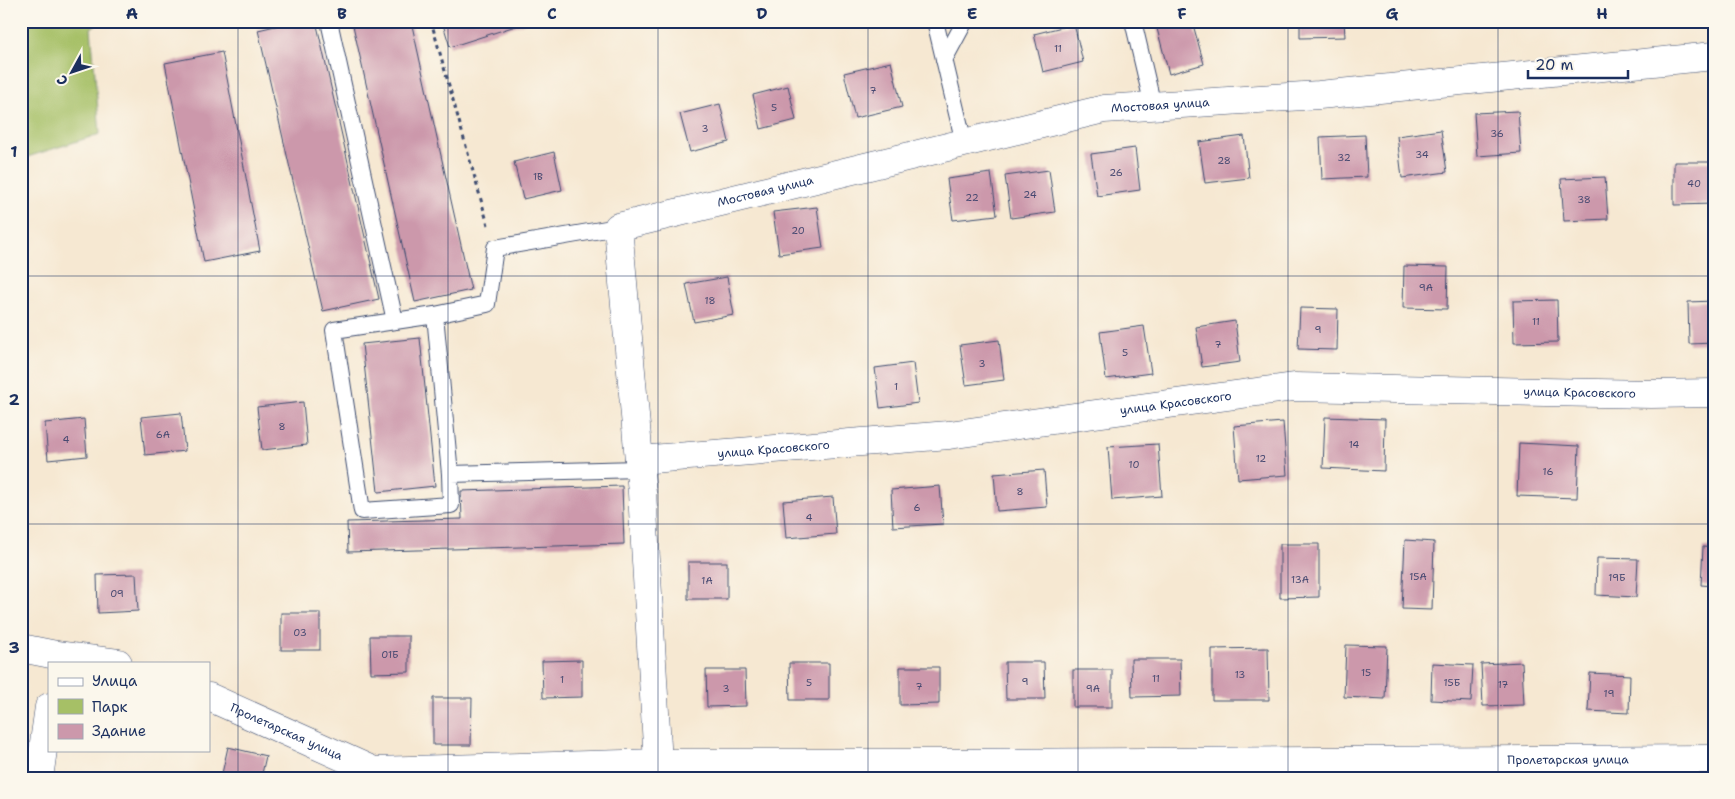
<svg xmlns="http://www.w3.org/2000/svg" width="1735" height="799" viewBox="0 0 1735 799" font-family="'Shantell Sans',sans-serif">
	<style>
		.green { fill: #a6c066; stroke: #607862 }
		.building { fill: #cc98ab }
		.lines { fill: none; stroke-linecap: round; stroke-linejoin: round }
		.service-casing { stroke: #3c4b6f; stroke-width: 18 }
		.minor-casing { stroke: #3c4b6f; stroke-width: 29 }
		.path { stroke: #3c4b6f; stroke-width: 3; stroke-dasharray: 4 4; stroke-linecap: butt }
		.service { stroke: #fff; stroke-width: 16 }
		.minor { stroke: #fff; stroke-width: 28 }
		.grid { fill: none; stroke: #1b2f5e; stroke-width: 1; stroke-opacity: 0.55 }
		.labels { text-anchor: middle; stroke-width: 4.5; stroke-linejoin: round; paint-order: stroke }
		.number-label { font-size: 10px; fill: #474971 }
		.street-label { font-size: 12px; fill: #1b2f5e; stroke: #fbf7ec }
		.neatline { fill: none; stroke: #1b2f5e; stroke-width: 2 }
		.grid-label { font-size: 16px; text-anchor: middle; font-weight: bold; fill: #1b2f5e }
	</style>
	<rect width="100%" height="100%" fill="#fbf7ec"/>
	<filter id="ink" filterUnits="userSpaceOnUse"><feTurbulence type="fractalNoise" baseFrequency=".02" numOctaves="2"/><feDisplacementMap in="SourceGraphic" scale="10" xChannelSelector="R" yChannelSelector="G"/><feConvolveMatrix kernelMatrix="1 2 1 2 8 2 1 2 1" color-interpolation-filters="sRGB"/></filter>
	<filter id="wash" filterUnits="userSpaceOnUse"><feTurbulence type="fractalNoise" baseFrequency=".0096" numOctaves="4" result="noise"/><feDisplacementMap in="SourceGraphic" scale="20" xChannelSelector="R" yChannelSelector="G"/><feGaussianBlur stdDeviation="1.12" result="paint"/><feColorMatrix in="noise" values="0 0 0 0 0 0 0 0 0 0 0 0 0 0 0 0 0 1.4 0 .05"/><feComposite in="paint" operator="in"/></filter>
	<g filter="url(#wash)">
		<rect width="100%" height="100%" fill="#f6e8d2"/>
		<!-- green -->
		<polygon class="green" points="21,21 101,21 91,28 100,134 21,159"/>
		<g id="blocks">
			<!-- building -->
			<g class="building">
				<polygon points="297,21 316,21 379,299 323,311 258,30"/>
				<polygon points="352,21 411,21 471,290 415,302"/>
				<polygon points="442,21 528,21 528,22 450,47"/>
				<polygon points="1155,21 1192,21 1204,64 1169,74"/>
				<polygon points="1300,21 1344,21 1345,37 1300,38"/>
				<polygon points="1074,24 1083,62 1043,72 1034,34"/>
				<polygon points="222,52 260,251 204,262 165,63"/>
				<polygon points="891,62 902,107 855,118 844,73"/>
				<polygon points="788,86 796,120 761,129 753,95"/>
				<polygon points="720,104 729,142 690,152 680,114"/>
				<polygon points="1518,111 1521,153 1477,156 1474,113"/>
				<polygon points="1441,130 1447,172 1402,178 1397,136"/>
				<polygon points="1365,135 1367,177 1322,179 1320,137"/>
				<polygon points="1244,136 1249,178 1205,183 1199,142"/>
				<polygon points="1135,148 1140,190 1097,196 1091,154"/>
				<polygon points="554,152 562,190 523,199 514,162"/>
				<polygon points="1674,162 1714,162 1714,204 1674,205"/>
				<polygon points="1049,170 1055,212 1011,218 1005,176"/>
				<polygon points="991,173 997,215 953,220 947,179"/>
				<polygon points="1605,177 1608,219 1564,221 1561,179"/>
				<polygon points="817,207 823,248 779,254 773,212"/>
				<polygon points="1404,266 1448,267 1447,309 1403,308"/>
				<polygon points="727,277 734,315 694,322 686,284"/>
				<polygon points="1557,300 1558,342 1514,343 1513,301"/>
				<polygon points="1714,301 1714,343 1689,344 1688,302"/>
				<polygon points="1300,308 1338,309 1337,350 1298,349"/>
				<polygon points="1235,321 1240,362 1202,367 1196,327"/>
				<polygon points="1144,326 1151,373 1106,379 1100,332"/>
				<polygon points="420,338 435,486 378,492 362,344"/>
				<polygon points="999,340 1004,380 966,385 960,345"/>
				<polygon points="913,363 918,403 880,408 875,368"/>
				<polygon points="303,402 307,445 262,450 257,407"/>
				<polygon points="181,413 185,451 145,455 141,417"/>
				<polygon points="1325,417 1385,419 1384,471 1323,468"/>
				<polygon points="84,419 87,456 48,460 45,423"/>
				<polygon points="1283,422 1287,475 1238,479 1234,426"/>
				<polygon points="1519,443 1579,446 1577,498 1517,496"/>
				<polygon points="1158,444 1162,496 1112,500 1108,447"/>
				<polygon points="1044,470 1047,507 997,511 994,474"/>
				<polygon points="622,486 624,544 348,552 347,522 462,519 461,491"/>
				<polygon points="940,486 943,524 893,527 891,490"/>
				<polygon points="833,497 836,534 786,538 783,501"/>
				<polygon points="1405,540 1434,542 1432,610 1402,609"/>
				<polygon points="1280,544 1319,544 1319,597 1280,598"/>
				<polygon points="1703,547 1714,548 1714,586 1701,585"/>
				<polygon points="1597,558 1638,559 1636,597 1596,595"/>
				<rect x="688" y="562" width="39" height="37"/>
				<polygon points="136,574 138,611 98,613 97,575"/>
				<rect x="281" y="613" width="39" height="37"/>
				<polygon points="370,636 409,636 409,672 371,673"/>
				<polygon points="1346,645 1387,646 1385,699 1344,697"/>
				<polygon points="1268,648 1269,700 1212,700 1212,649"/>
				<polygon points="1131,659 1180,659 1181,696 1132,697"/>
				<polygon points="582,660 582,697 543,698 542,661"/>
				<polygon points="1005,662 1044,662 1045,699 1006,699"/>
				<polygon points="1522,662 1524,705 1483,706 1481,664"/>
				<polygon points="789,663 829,663 829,700 790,700"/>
				<polygon points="1432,663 1473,665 1471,702 1431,700"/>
				<polygon points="900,667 939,667 939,704 900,705"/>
				<polygon points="706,670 745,670 746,706 707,707"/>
				<rect x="1073" y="670" width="39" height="37"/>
				<polygon points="1590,673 1630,675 1629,713 1588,711"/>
				<polygon points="433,698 472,698 471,745 433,745"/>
				<polygon points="228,747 266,756 261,778 221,778"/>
			</g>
		</g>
	</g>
	<g filter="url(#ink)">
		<use href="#blocks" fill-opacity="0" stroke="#3c4b6f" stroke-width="1"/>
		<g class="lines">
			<defs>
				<g id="service">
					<polyline points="329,21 395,321 435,315 450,474"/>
					<polyline points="935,21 964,143"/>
					<polyline points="1133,21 1153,106"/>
					<polyline points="944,60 965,21"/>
					<polyline points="435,315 487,304 495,248 618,227"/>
					<polyline points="395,321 334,330 362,511 451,505 450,474 639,469"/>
				</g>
				<g id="minor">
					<path id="s1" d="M639 460 949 435 1088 415 1294 387 1651 394 1714 393"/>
					<polyline points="21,648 56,655 118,663"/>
					<path id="s2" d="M209 697 374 771 658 763H942L1714 759"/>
					<path id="s3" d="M658 763 642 493 618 227 1104 109 1319 95 1714 56"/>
					<polyline points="39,778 49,707"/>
				</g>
			</defs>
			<!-- service casing -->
			<use href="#service" class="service-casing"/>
			<!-- minor casing -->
			<use href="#minor" class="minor-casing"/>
			<!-- path -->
			<polyline class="path" points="431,21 488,225"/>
			<!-- service -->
			<use href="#service" class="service"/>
			<!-- minor -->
			<use href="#minor" class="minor"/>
		</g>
	</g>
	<!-- grid -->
	<path class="grid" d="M238 21V778M448 21V778M658 21V778M868 21V778M1078 21V778M1288 21V778M1498 21V778M21 276H1714M21 524H1714"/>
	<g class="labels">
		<!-- number labels -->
		<g class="number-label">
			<text x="1058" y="52">11</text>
			<text x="873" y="94">7</text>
			<text x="774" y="111">5</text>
			<text x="705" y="132">3</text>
			<text x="1497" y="137">36</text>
			<text x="1422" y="158">34</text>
			<text x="1344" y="161">32</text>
			<text x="1224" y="164">28</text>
			<text x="1116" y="176">26</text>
			<text x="538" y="180">1В</text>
			<text x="1694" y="187">40</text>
			<text x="1030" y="198">24</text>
			<text x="972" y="201">22</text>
			<text x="1584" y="203">38</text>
			<text x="798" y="234">20</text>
			<text x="1426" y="291">9А</text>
			<text x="710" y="304">18</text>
			<text x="1536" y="325">11</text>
			<text x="1318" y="333">9</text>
			<text x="1218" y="348">7</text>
			<text x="1125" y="356">5</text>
			<text x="982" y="367">3</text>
			<text x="896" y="390">1</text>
			<text x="282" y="430">8</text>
			<text x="163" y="438">6А</text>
			<text x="66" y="443">4</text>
			<text x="1354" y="448">14</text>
			<text x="1261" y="462">12</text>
			<text x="1134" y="468">10</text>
			<text x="1548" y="475">16</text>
			<text x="1020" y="495">8</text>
			<text x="917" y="511">6</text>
			<text x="809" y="521">4</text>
			<text x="1418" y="580">15А</text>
			<text x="1617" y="581">19Б</text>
			<text x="1300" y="583">13А</text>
			<text x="707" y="584">1А</text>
			<text x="117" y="597">09</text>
			<text x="300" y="636">03</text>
			<text x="390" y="658">01Б</text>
			<text x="1366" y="676">15</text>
			<text x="1240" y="678">13</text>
			<text x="1156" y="682">11</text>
			<text x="562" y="683">1</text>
			<text x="1025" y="685">9</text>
			<text x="809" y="686">5</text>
			<text x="1452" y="686">15Б</text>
			<text x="1503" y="688">17</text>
			<text x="919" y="690">7</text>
			<text x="726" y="692">3</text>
			<text x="1093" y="692">9А</text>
			<text x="1609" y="697">19</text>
		</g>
		<!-- street labels -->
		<g class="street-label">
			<text dy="4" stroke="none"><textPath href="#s3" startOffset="1094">Мостовая улица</textPath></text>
			<text dy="4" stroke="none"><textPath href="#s3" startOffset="689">Мостовая улица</textPath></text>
			<text dy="4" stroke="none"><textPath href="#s1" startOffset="945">улица Красовского</textPath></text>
			<text dy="4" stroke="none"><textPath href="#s1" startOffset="540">улица Красовского</textPath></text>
			<text dy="4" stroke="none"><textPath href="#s1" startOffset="135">улица Красовского</textPath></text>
			<text dy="4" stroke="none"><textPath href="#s2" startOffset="85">Пролетарская улица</textPath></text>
			<text dy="4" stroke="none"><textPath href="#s2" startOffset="1375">Пролетарская улица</textPath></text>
		</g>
	</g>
	<!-- margin -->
	<rect width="1735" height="799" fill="none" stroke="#fbf7ec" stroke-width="55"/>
	<!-- legend -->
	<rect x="48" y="662" width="162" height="90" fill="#fbf7ec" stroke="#a1a7b3"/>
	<rect x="58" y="678" width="25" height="8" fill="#ffffff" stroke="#a1a7b3"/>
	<text x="92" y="686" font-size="15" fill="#1b2f5e">Улица</text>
	<rect x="58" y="699" width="25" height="15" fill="#a6c066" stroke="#a1a7b3"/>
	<text x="92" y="712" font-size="15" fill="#1b2f5e">Парк</text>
	<rect x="58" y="724" width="25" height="15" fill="#cc98ab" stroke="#a1a7b3"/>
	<text x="92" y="736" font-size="15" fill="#1b2f5e">Здание</text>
	<!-- north arrow -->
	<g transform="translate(72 72) rotate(230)" stroke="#fbf7ec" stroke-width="4" paint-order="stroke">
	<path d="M0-4L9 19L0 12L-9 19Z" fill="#1b2f5e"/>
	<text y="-8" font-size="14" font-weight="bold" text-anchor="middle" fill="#1b2f5e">С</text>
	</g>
	<!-- scale -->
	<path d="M1528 70v8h100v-8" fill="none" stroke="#1b2f5e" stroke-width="2.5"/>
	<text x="1535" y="70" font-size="15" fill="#1b2f5e" stroke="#fbf7ec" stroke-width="4" paint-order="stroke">20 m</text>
	<rect x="28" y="28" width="1680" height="744" class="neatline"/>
	<g class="grid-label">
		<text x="132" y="19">A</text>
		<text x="342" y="19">B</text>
		<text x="552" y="19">C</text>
		<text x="762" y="19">D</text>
		<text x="972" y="19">E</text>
		<text x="1182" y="19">F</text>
		<text x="1392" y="19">G</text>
		<text x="1602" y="19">H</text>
		<text x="14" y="157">1</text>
		<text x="14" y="405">2</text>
		<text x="14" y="653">3</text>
	</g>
</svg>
